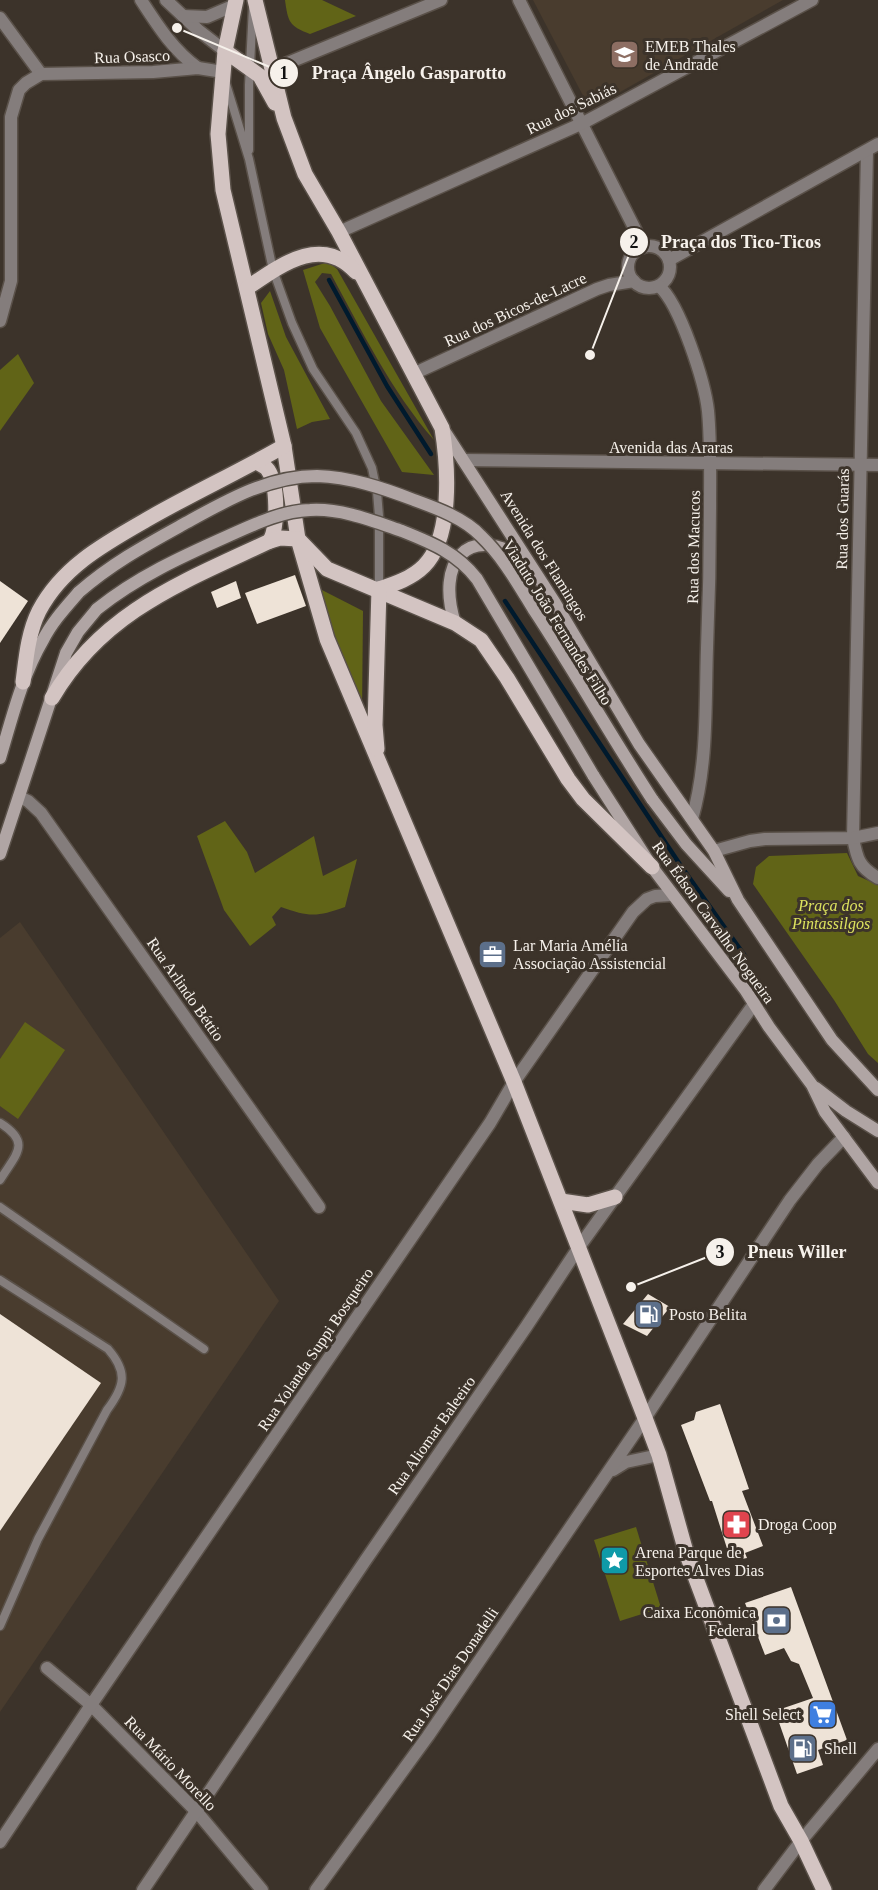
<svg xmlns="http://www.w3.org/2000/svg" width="878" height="1890" viewBox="0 0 878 1890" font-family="Georgia,serif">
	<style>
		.built { fill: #493c2e }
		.green { fill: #616417 }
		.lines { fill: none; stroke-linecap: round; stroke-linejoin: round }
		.stream { stroke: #001a2d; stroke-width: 4.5 }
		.building { fill: #eee3d7 }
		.lane-casing { stroke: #5a5149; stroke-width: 11 }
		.street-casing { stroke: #5a5149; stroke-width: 15 }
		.secondary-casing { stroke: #5a5149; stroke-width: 15 }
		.primary-casing { stroke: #5a5149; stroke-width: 18 }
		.lane { stroke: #847d7c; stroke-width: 8 }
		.street { stroke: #847d7c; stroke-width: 12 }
		.secondary { stroke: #b0a5a4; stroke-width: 12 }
		.primary { stroke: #d3c4c2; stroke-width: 15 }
		.secondary-bridge-casing { stroke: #5a5149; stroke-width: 15; stroke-linecap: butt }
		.secondary-bridge { stroke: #b0a5a4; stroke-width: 12 }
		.labels { text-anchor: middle; stroke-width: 6; stroke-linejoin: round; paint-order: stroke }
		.poi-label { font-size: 16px; fill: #f6f1eb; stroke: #3c332a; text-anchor: start }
		.street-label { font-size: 16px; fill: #f6f1eb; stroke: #3c332a }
		.park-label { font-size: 16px; font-style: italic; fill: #dce25e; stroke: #3c332a }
		.leader { fill: none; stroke: #f6f1eb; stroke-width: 2 }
		.callout-dot { fill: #f6f1eb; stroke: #3c332a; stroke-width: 2 }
		.mark-label { font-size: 18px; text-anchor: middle; font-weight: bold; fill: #111 }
		.callout-label { font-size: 18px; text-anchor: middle; font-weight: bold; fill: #f6f1eb; stroke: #3c332a; stroke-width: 6; stroke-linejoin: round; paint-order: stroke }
	</style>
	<rect width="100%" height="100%" fill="#3c332a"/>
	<!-- built -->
	<g class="built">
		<polygon points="533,0 783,0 590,109"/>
		<polygon points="20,922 279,1301 0,1712 0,938"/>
	</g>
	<!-- green -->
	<g class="green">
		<path d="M285 0H322L356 16 310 34C289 26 288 22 285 0Z"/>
		<path d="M328 262 337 269 434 440C391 391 362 331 331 274L322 273 315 282 330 306 381 401 434 475 402 472 320 328 303 270Z"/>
		<polygon points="270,291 286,337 330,419 312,422 297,429 284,370 268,334 261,303"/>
		<polygon points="18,354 34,383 0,431 0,370"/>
		<polygon points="320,589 363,611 362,712 334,641"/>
		<path d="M225 821 247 852 255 873 314 836 323 876 357 859 345 907C317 917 309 917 281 907L272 917 276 925 250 946 224 910 197 836Z"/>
		<polygon points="847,853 858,876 878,885 878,1063 868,1054 834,1000 753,884 756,867 769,856"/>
		<polygon points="25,1022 65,1050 18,1119 0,1106 0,1059"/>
		<polygon points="636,1527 661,1608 620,1621 594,1540"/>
	</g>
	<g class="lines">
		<!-- stream -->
		<g class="stream">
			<polyline points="329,280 387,386 431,454"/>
			<polyline points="505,601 681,866 745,956"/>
		</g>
	</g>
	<!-- building -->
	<g class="building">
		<polygon points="295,575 306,606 257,624 245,593"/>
		<polygon points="0,581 28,601 0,643"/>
		<polygon points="236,581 241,598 217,608 211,592"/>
		<polygon points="648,1294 670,1307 647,1336 623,1324"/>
		<polygon points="0,1314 101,1383 0,1531"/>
		<polygon points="720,1404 749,1489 742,1491 763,1546 745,1553 747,1558 731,1561 712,1501 710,1501 681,1425 694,1420 696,1412"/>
		<polygon points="791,1587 847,1740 818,1750 823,1765 797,1774 775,1711 813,1698 799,1664 791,1661 784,1648 765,1655 745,1603"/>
	</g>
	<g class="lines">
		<defs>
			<g id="lane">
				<polyline points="226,84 249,159 273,270 292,323 313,369 356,433 372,468 377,492 379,516 379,589"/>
				<polyline points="249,150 249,85 253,7"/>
				<path d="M0 1123C32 1143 16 1154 0 1180"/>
				<polyline points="0,1207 204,1349"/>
				<path d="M0 1280 108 1349C128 1372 125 1386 107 1410L38 1539 0 1626"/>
			</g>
			<g id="street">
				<path d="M141 0C158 26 173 50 198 68"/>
				<polyline points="166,0 198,30 225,51"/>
				<polyline points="519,0 644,247"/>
				<polyline points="183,16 207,17 235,5"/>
				<polyline points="0,18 41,74"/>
				<polyline points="273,69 441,0"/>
				<path d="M867 151 853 838C857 859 859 867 878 878"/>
				<polyline points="339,232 583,123 812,0"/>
				<circle cx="649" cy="267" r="21"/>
				<polyline points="669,260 878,144"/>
				<path d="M659 286C680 304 705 383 708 411 711 443 710 475 710 507 710 554 709 601 707 648 705 705 708 764 692 819"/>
				<polyline points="0,321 11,281 11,117 19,90 26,83 41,74 153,72 198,68 223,72"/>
				<polyline points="413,374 597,289 609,285 634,281"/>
				<polyline points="463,460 878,465"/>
				<polyline points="19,797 28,801 41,813 319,1207"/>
				<polyline points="714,851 750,841 765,839 853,838 878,833"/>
				<polyline points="613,1470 626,1462 659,1455"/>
				<polyline points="47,1668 91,1705 197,1812 262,1890"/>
				<polyline points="0,1842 91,1705 490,1123 514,1082 633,912 647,899 655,896 672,895"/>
				<polyline points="143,1890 365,1561 526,1327 579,1247 754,1004"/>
				<polyline points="316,1890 428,1736 645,1418 790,1200 818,1164 844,1137"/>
				<polyline points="764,1890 801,1841 878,1749"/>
			</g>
			<g id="secondary">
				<polyline points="443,429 555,603 639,744 714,851 738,900 832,1040 878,1090"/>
				<path d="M455 623C436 564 466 521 525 560"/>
				<path d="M0 758C12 718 22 676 43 640 52 622 66 607 79 592"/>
				<polyline points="593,775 652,867 746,991 769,1027 812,1085 825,1112 878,1183"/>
				<polyline points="652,799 686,844 729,891"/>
				<polyline points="0,854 66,653 78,632 97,609"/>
				<polyline points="816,1088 846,1111 878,1131"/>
			</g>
			<g id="primary">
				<polyline points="236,0 225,51 218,134 223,190 284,446 298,539 327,639 514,1082 645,1418 659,1455 686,1552 781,1806 801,1841 824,1890"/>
				<path d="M255 0 284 118 305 174 339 232 442 428C448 465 453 537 424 566 412 578 395 584 379 589"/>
				<polyline points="225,51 260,76 275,103"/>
				<path d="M247 288C281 265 321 234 356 272"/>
				<path d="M256 462C260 464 265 466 268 470 278 485 278 526 270 541"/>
				<path d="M23 682C26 659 28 633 39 611 62 567 104 544 146 520 191 494 239 472 284 446"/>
				<path d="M52 698C103 611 183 582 270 541L280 538 298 539 327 569 455 623 481 640 507 678 568 779 583 799 652 867"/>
				<polyline points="377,749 375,725 379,589"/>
				<polyline points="561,1201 588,1205 615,1197"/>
			</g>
		</defs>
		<!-- lane casing -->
		<use href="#lane" class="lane-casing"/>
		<!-- street casing -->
		<use href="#street" class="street-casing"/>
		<!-- secondary casing -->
		<use href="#secondary" class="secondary-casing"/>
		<!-- primary casing -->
		<use href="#primary" class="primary-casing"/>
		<!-- lane -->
		<use href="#lane" class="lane"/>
		<!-- street -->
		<use href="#street" class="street"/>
		<!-- secondary -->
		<use href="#secondary" class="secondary"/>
		<!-- primary -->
		<use href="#primary" class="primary"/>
		<defs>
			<g id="secondary-bridge">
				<path d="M79 592C111 564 144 546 182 525 224 502 267 476 317 476 350 477 383 488 414 500 436 508 464 518 481 536 503 557 518 584 534 610 575 672 611 736 652 799"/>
				<path d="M97 609C137 577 181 557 228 536 253 525 281 511 310 510 341 508 373 521 402 531 432 543 457 553 477 579L593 775"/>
			</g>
		</defs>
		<!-- secondary-bridge casing -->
		<use href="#secondary-bridge" class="secondary-bridge-casing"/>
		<!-- secondary-bridge -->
		<use href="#secondary-bridge" class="secondary-bridge"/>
	</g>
	<!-- icons -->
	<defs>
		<symbol id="school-square" viewBox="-11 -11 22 22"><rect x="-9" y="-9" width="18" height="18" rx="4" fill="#8d6e63" stroke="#3c332a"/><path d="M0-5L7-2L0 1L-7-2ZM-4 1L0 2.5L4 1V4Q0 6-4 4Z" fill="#fff"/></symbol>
		<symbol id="office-square" viewBox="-11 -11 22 22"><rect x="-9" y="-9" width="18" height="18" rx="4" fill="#5c6f8a" stroke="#3c332a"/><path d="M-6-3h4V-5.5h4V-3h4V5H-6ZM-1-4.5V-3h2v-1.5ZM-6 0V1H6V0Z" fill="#fff"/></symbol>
		<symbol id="fuel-square" viewBox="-11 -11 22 22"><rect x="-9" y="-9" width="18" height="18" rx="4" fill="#5c6f8a" stroke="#3c332a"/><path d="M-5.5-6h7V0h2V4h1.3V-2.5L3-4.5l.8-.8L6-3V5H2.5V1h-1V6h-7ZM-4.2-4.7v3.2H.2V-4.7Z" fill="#fff"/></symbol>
		<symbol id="pharmacy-square" viewBox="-11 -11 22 22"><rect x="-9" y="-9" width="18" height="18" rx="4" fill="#e0444e" stroke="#3c332a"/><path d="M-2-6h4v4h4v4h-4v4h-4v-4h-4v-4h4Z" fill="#fff"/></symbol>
		<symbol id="sight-square" viewBox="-11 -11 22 22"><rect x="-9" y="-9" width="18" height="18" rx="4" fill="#0f9aa8" stroke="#3c332a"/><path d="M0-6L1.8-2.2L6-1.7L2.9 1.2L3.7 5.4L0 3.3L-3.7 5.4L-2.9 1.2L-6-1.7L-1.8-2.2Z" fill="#fff"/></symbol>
		<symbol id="bank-square" viewBox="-11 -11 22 22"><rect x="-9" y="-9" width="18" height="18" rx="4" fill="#5c6f8a" stroke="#3c332a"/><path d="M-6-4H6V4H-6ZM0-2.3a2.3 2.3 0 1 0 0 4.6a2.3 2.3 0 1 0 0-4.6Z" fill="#fff"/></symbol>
		<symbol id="supermarket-square" viewBox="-11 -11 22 22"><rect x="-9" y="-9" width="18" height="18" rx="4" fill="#3f7fe0" stroke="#3c332a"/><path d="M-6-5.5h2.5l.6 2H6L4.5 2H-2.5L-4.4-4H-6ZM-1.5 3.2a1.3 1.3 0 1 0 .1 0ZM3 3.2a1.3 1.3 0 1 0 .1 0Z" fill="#fff"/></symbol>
	</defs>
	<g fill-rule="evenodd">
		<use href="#school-square" x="608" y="38" width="33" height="33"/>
		<use href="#office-square" x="476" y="938" width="33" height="33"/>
		<use href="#fuel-square" x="632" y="1298" width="33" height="33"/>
		<use href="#pharmacy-square" x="720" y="1508" width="33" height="33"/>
		<use href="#sight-square" x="598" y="1544" width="33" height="33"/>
		<use href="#bank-square" x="760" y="1604" width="33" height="33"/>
		<use href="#supermarket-square" x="806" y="1698" width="33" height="33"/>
		<use href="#fuel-square" x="786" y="1732" width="33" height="33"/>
	</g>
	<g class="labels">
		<!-- poi labels -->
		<g class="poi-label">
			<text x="645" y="52">EMEB Thales<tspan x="645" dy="18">de Andrade</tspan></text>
			<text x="513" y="951">Lar Maria Amélia<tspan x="513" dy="18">Associação Assistencial</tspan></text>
			<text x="669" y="1320">Posto Belita</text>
			<text x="758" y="1530">Droga Coop</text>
			<text x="635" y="1558">Arena Parque de<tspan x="635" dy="18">Esportes Alves Dias</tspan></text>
			<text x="756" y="1618" text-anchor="end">Caixa Econômica<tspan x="756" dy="18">Federal</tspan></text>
			<text x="801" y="1720" text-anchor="end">Shell Select</text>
			<text x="824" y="1754">Shell</text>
		</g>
		<!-- street labels -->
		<g class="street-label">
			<text transform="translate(132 56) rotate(-2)" y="6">Rua Osasco</text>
			<text transform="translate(571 108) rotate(-26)" y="6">Rua dos Sabiás</text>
			<text transform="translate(515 309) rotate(-25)" y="6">Rua dos Bicos-de-Lacre</text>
			<text x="671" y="453">Avenida das Araras</text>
			<text transform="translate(842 519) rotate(-89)" y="6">Rua dos Guarás</text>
			<text transform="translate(693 547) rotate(-89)" y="6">Rua dos Macucos</text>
			<text transform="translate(545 555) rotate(58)" y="6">Avenida dos Flamingos</text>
			<text transform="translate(558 622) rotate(58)" y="6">Viaduto João Fernandes Filho</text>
			<text transform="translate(714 922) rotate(54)" y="6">Rua Édson Carvalho Nogueira</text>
			<text transform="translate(186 989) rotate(55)" y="6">Rua Arlindo Béttio</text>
			<text transform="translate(315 1349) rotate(-56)" y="6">Rua Yolanda Suppi Bosqueiro</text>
			<text transform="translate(431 1435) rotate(-55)" y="6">Rua Aliomar Baleeiro</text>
			<text transform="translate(450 1674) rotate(-56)" y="6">Rua José Dias Donadelli</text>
			<text transform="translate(171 1763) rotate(46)" y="6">Rua Mário Morello</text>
		</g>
		<!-- park labels -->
		<g class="park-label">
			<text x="831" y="911">Praça dos<tspan x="831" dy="18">Pintassilgos</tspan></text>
		</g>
	</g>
	<!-- callouts -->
	<path class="leader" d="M177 28L284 73M590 355L634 242M631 1287L720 1252"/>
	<g class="callout-dot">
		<circle cx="177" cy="28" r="6"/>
		<circle cx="590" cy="355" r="6"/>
		<circle cx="631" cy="1287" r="6"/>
		<circle cx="284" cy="73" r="15"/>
		<circle cx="634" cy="242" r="15"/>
		<circle cx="720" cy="1252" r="15"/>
	</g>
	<g class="mark-label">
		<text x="284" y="79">1</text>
		<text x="634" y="248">2</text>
		<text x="720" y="1258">3</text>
	</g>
	<g class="callout-label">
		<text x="409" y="79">Praça Ângelo Gasparotto</text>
		<text x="741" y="248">Praça dos Tico-Ticos</text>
		<text x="797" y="1258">Pneus Willer</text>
	</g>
</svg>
